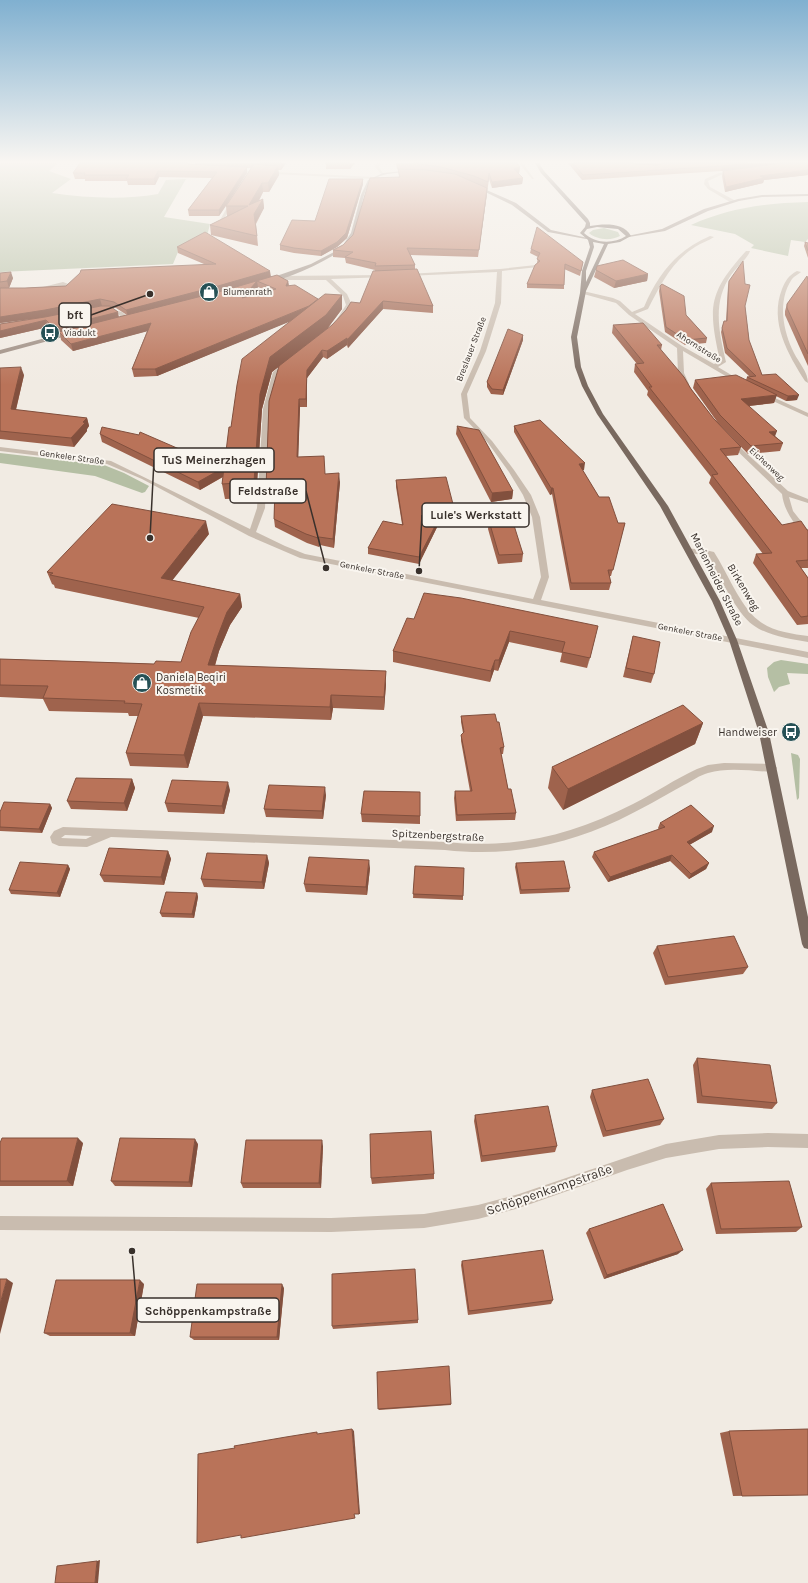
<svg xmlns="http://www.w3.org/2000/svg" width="808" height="1583" viewBox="0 0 808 1583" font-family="Karla,sans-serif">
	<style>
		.green { fill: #b5bfa4 }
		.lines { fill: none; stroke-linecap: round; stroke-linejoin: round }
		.street { fill: #c9bcaf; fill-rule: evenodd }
		.secondary { fill: #9c8c81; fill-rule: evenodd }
		.primary { fill: #79695f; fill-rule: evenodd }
		.wall { fill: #9f634d; fill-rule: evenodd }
		.shaded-wall { fill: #82503e }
		.building { fill: #b97359; stroke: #82503e; fill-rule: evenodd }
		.labels { text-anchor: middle; stroke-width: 4; stroke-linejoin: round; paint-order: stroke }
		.far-poi-label { font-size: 9px; fill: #39312c; stroke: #f9f5ef; text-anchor: start }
		.far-street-label { font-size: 9px; fill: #39312c; stroke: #f9f5ef }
		.street-label { font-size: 11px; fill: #39312c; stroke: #f9f5ef }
		.poi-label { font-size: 11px; fill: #39312c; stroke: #f9f5ef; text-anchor: start }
		.near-street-label { font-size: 13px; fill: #39312c; stroke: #f9f5ef }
		.leader { fill: none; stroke: #39312c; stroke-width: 1.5 }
		.callout-dot { fill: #39312c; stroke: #f9f5ef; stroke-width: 1.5 }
		.callout { fill: #f9f5ef; stroke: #39312c; stroke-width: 1.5 }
		.callout-label { font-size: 12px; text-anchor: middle; font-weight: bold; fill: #39312c }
	</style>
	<rect width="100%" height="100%" fill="#f1ebe3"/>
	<!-- green -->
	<g class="green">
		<path d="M0 163H58L49 171 71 179 52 193C87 198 124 200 158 194L166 180 186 179 164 217 210 224 207 236 178 252 173 264 0 272Z"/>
		<path d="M808 202V239L805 242 791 240 788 256 751 248 754 245 735 234 691 225C729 208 767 203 808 202Z"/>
		<path d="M604 228 618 232 620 236C611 241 597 240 589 233L593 230Z"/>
		<polygon points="0,453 104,465 124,473 149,486 145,492 142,493 95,476 0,463"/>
		<polygon points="704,556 709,559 730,598 727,598"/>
		<polygon points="781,660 808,664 808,674 787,673 790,684 779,687 774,692 768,677 767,668 774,662"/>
		<polygon points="791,753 798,755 800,759 799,798 797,800"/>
	</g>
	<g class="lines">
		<!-- street -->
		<g class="street">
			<polygon points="377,163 381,163 379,167 384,175 382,175 375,167"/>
			<polygon points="519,163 523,163 534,179 532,179"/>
			<polygon points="234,170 374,177 376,178 374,179 233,172"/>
			<polygon points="736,171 736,173 721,175 708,181 710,187 734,200 734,202 730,202 708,189 704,184 705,179 719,173"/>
			<polygon points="233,197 236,198 220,226 216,227"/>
			<path d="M710 236 714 237C708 241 701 243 695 247 671 262 660 286 648 309L635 314 682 346 714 364 720 361C708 307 708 293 746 251H750C748 258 736 268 731 275 712 302 719 332 726 362L718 367 743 382 744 383 741 385 683 351 684 373 689 384 684 385 678 373 677 348 629 315 616 303 580 293 583 291 613 298 620 301 632 312 644 307C658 274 677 250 710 236Z"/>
			<polygon points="536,265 538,267 502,271 501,303 486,351 467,394 470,418 492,441 514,470 531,495 540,517 549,577 541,600 808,652 808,658 300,558 249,536 142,479 107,464 0,451 0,447 111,461 250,529 257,508 263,409 273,372 286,362 290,362 290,364 279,373 269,409 265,508 256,532 285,546 305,554 533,599 541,577 532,517 523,495 509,472 488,443 464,418 461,394 480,351 495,303 497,272 406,276 404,275 406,274 500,269"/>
			<path d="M797 271 801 272C799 274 794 276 792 279 777 301 783 331 794 353 799 363 808 372 808 383L805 381C788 354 769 322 782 289 786 280 788 276 797 271Z"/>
			<polygon points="384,275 386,275 386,277 331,279 347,294 352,305 342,320 340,321 337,319 346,305 343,296 326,280 278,280 275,278 278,276"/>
			<polygon points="63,282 71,285 64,289 54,289 54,287 38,291 35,289"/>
			<polygon points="106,308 122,312 130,319 125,320 118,314 104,311 104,309"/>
			<polygon points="762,394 766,394 808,413 808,417 762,396"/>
			<path d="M729 441H733L788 491 808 499V503L789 497 793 511 808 530V537H805C794 523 784 511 782 494L729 443Z"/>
			<path d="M685 548 705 550 714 552C727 572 740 606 758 620 771 631 792 634 808 636V642C790 639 768 636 753 625 736 613 719 574 708 556L685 552Z"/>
			<path d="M724 763 772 764 775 765 777 768 775 771 772 772C752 771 728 767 708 773 700 775 692 781 684 785 662 797 642 809 619 820 563 846 507 857 445 850L111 837 87 847 59 846 52 843 50 837 54 831 63 827 445 842C515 849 570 836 633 804 655 793 675 779 697 769L708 765ZM65 835 92 836 86 839 61 838Z"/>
			<polygon points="768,1133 808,1134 808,1148 768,1147 719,1149 666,1158 627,1170 519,1208 478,1219 424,1228 331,1232 0,1230 0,1216 331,1218 424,1214 478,1205 519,1194 666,1144 719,1135"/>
		</g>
		<!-- secondary -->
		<g class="secondary">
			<path d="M413 170 412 172C399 173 380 172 371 182 360 192 361 226 352 240 343 255 282 283 265 282V280L311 264 334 252 343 245 351 233 361 195 368 180 383 173Z"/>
			<polygon points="475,185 516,203 551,230 588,238 586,239 548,232 512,205 475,187"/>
			<polygon points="808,194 808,196 762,197 739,201 708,211 665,231 629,237 627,236 662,229 704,209 738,199 762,195"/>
			<polygon points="72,331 74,332 74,334 0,354 0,350"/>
		</g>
		<!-- primary -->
		<path class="primary" d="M535 163H539L544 171 588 219 590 223V226C604 224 623 222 631 236L620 242 608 244 586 291 577 337 581 367 588 386 603 414 668 506 720 601 737 640 769 733 808 917V949L804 948 802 944 759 733 729 640 712 601 660 506 597 414 582 386 575 367 571 337 580 293 582 271 590 247 588 240 580 233 585 227 586 223 541 173ZM597 227 618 229 626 236C614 244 595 244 584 233L587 229ZM593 242 604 244 586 282V271L594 247Z"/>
	</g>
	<!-- wall -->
	<g class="wall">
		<path d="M195 163H286L281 170H278L279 175 269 192H263L259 201 263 199 264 208 256 224 258 246 211 235 210 225 229 216H227L226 206 219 216H189L188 210 212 178 159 177 155 185H128L127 181H85V179H75L73 173 189 164H196ZM247 168H251L226 206 247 173Z"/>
		<polygon points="326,163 355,163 350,169 326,169"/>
		<polygon points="396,163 517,163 520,167 519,173 518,173 523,178 522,184 492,188 489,179 478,257 410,255 415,265 415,269 433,306 433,313 383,309 348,348 347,345 327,359 323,357 307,378 307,407 300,407 298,457 325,474 340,482 334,548 320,545 319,547 307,543 275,527 274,519 274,497 267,497 266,489 269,401 332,325 360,303 375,270 346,263 345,258 333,257 333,250 343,245 353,235 399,177 398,169 397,169"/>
		<polygon points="568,163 662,163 656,164 781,163 721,171 582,180"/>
		<polygon points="808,163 808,175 764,180 763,183 725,192 722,176 723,171"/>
		<polygon points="363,179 363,184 347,238 337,247 321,256 294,253 280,250 280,245 315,221"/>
		<polygon points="805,242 808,243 808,258 804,246"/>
		<path d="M177 247 271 276 288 281 289 286 318 299 342 295V309L327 329 272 372 262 409 256 498 225 499 222 484 223 477 200 490 102 442 100 434 223 471 231 427 290 321 157 376 134 377 132 369 147 331 73 351 61 340 60 333 56 334 48 327 0 338V324L45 317 106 306H102L47 317 0 323V288H25L66 286 204 264 178 253ZM258 287 267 291 251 296ZM111 307 116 308 127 315 119 317Z"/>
		<polygon points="531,249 583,262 580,276 564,269 564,289 527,288 527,284 537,263 538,257 530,253"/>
		<polygon points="596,270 648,274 647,281 614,288 594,277"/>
		<polygon points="0,273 13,278 9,288 0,288"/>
		<polygon points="808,280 808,366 785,315 785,311 787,304"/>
		<polygon points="729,281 745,306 749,340 762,375 797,400 786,401 776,396 774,403 749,406 775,436 783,443 780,451 748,454 718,423 693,388 695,380 746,380 747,377 750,377 725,353 721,332 724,321 726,321 728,286"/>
		<polygon points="660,286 707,338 706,343 685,345 665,332 659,291"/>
		<polygon points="613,325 662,345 661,350 691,389 714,419 741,447 738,455 726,456 782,525 808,530 808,568 801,568 808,578 808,624 797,625 753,563 756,554 763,554 709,483 711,477 647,395 648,391 634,372 635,364 637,364 612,333"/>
		<polygon points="523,335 523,340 503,395 491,394 487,387 487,382"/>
		<polygon points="0,368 24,375 16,410 87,418 89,426 87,429 87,431 74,447 0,439"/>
		<polygon points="457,426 513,491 512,499 491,502 456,434"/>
		<polygon points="514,426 584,470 582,470 599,497 618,523 625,523 611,576 609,576 611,583 609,590 570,590 552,494 550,495 514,432"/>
		<polygon points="396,480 454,508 453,515 443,515 419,564 368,554 368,548 402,524 396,487"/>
		<polygon points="489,521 523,554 522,562 498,564 488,529"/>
		<polygon points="209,534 172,580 240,594 242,607 230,625 219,651 215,666 386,684 384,710 333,708 331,720 203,716 188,768 130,766 126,753 138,716 129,716 128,713 49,711 43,699 0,697 0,659 154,664 181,662 199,618 55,588 54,585 52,584 47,572"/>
		<polygon points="414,619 595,637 587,668 560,662 562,653 509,642 498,671 494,670 490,682 393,662 393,651"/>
		<polygon points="633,636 654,674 651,683 623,677"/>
		<polygon points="461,716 504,747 503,754 501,754 508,789 516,813 515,820 456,821 454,798 455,791 470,791 461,741 461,735 463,733 461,722"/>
		<polygon points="703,723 695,744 563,810 548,788 552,767"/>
		<polygon points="132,779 135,788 127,811 71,809 67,801"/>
		<polygon points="230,790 224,814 168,812 165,803"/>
		<polygon points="420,792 420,824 362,822 361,814"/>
		<polygon points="326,795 323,819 266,817 264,809"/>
		<polygon points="50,804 52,808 42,833 0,831 0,812"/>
		<polygon points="660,823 712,832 689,845 709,863 706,869 689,879 670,861 608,882 592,857 594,852 659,830 658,828"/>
		<polygon points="168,851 171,859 164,885 104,882 100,875"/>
		<polygon points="267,855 269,863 264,889 204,887 201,879"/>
		<polygon points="516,863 570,888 569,892 520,894 515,867"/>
		<polygon points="68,865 70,869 60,897 11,894 9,890"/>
		<polygon points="415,866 463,896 463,900 413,898"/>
		<polygon points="370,868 367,895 306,892 304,884"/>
		<polygon points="197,893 198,897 194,918 162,917 160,913"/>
		<polygon points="657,946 748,967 743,974 665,985 653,953"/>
		<polygon points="697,1058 777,1103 772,1109 697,1103 693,1065"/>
		<polygon points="592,1090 664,1119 660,1125 603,1137 590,1097"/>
		<polygon points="475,1115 557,1146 555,1152 481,1162 474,1121"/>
		<polygon points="0,1143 83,1143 73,1186 0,1186"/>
		<polygon points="198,1144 192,1187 115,1186 111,1181"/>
		<polygon points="323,1146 321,1188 243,1188 241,1183"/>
		<polygon points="434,1174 434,1179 372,1184 371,1178"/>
		<polygon points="711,1183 802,1227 796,1232 716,1234 706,1189"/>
		<polygon points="589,1229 678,1254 604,1279 586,1233"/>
		<polygon points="462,1261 553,1300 551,1304 468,1315 461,1265"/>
		<polygon points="144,1284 135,1336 50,1336 44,1333"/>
		<polygon points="284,1288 279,1340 194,1340 190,1337"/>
		<polygon points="418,1320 418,1323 333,1329 332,1326"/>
		<polygon points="377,1372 451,1404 451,1405 379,1410"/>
		<polygon points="808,1429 808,1495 733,1496 720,1433 729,1431"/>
	</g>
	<!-- shaded-wall -->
	<g class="shaded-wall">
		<polygon points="282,163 286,163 281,170 281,164"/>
		<polygon points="350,163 355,163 350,169"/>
		<polygon points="747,163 781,163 721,171 722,166"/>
		<polygon points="278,166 279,175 269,192 268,183"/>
		<polygon points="247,167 247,173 219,216 219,210"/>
		<polygon points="520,167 519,173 513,175 514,169"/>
		<polygon points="808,170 808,175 764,180 763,183 725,192 726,187 760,176"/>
		<polygon points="158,171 159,177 155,185 154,179"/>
		<polygon points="523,178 522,184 492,188 492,182"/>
		<polygon points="363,179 363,184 347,238 337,247 321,256 321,251"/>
		<polygon points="262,183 263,192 251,215 249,205"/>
		<polygon points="487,188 487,194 478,257 479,250"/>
		<polygon points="263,199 264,208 255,224 254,214"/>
		<polygon points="270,271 271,277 257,281 258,287 243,305 128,316 126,310"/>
		<polygon points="11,272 13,278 9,288 7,281"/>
		<polygon points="648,274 647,281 614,288 616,281"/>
		<polygon points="288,281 289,288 286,286"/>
		<polygon points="342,295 342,309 327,329 272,372 262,409 256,498 254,482 260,394 270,357"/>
		<polygon points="100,299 102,306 47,317 0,323 0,317"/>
		<polygon points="322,301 323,308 157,376 155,369"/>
		<polygon points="383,301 383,309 348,348 347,340"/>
		<polygon points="118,312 119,318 56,334 54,328"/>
		<polygon points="46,320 48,327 0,338 0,331"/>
		<polygon points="151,323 152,330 73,351 71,344"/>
		<polygon points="523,335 523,340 503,395 503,390"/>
		<polygon points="347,338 347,345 327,359 327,351"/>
		<polygon points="322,350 323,357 307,378 307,407 306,399 307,370"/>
		<polygon points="21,367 24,375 14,417 11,409"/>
		<polygon points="777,395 774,403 739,407 741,399"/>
		<polygon points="799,395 797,400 786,401 788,396"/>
		<polygon points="299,399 300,407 298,465 297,457"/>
		<polygon points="87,418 89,426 87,429 87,431 74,447 71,438 83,422"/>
		<polygon points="777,431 774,439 769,432"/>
		<polygon points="585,463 584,470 578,471 579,464"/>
		<polygon points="223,468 224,476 200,490 198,482"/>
		<polygon points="339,473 340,482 334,548 333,539"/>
		<polygon points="551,488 553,488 552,494 550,495"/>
		<polygon points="513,491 512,499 491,502 492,493"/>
		<polygon points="444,509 443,515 419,564 419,557"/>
		<polygon points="206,521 209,534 164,591 161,578"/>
		<polygon points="319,537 320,545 319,547 318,538"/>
		<polygon points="240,594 242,607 230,625 219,651 211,678 208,665 217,638 227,612"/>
		<polygon points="598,626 595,637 587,668 590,658"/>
		<polygon points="510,631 509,642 498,671 499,660"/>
		<polygon points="495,660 494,670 490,682 491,671"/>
		<polygon points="386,671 386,684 384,710 384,697"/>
		<polygon points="331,695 333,708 331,720 330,707"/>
		<polygon points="199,703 203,716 188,768 184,755"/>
		<polygon points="703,723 695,744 563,810 568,789"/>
		<polygon points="132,779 135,788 127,811 124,803"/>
		<polygon points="228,782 230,790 224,814 222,806"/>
		<polygon points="325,787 326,795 323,819 322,811"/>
		<polygon points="50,804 52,808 42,833 39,829"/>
		<polygon points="714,826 712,832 684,848 687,842"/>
		<polygon points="168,851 171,859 164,885 161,877"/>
		<polygon points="267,855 269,863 264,889 262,882"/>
		<polygon points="672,855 670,861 608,882 610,877"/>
		<polygon points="369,860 370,868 367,895 366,887"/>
		<polygon points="709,863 706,869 689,879 691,874"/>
		<polygon points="68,865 70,869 60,897 57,893"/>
		<polygon points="197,893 198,897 194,918 192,914"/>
		<polygon points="78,1138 83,1143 73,1186 67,1181"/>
		<polygon points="195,1139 198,1144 192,1187 189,1182"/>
		<polygon points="322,1140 323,1146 321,1188 319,1183"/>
		<polygon points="683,1250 678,1254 604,1279 607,1275"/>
		<polygon points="7,1279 13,1283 0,1334 0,1304"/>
		<polygon points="140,1280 144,1284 135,1336 130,1333"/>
		<polygon points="282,1284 284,1288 279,1340 277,1337"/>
		<polygon points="352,1429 354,1431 360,1514 359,1514"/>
		<polygon points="100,1560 98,1583 95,1583 97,1561"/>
	</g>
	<!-- building -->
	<g class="building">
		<polygon points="80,163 188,163 188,164 247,167 219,210 188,210 217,172 158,171 154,179 126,179 129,175 84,175 85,173 73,173"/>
		<polygon points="260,163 282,163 281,164"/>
		<polygon points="326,163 350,163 326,164"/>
		<polygon points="413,163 517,163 520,167 514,169 523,178 492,182 489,173 488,182 474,176 441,167"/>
		<polygon points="573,163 633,163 634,164 657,165 664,163 747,163 722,166 583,175"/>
		<polygon points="781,163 808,163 808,170 760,176 764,178 726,187 723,171"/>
		<polygon points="254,164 278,166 268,183 262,183 249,205 263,199 254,214 257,236 210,225 248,206 226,206"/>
		<polygon points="398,169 426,170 455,174 487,188 479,250 407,248 415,265 375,266 376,263 345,257 353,252 333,250 343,245 353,235 370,178 400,177"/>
		<polygon points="329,179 363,179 346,233 337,242 321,251 294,248 280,245 292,220 315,221"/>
		<polygon points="537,227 583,262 581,271 565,264 564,285 527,284 535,265 540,261 537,259 540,253 531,249"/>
		<polygon points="205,232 270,271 218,286 126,310 114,302 100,299 45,310 0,317 0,288 25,288 66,286 80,273 81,270 216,264 177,247"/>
		<polygon points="805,242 808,243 808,251"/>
		<polygon points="623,260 648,274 616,281 596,270 597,266"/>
		<polygon points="743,261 745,284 750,285 745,306 749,340 762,375 776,374 799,395 788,396 747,377 756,376 727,348 722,328 724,321 727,321 729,281"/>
		<polygon points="417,269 433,306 383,301 347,340 347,338 327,351 322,350 307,370 306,399 299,399 297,457 324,456 325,474 339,473 333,539 319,537 318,538 306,534 274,519 275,488 266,489 269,401 279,366 332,325 346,310 351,302 360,303 373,271"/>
		<polygon points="11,272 7,281 0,282 0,273"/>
		<path d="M277 275 288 281 286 286 295 285 318 299 309 306 155 369H132L151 323 71 344 59 332 222 291ZM257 281 276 289 242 298Z"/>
		<polygon points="807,276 808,280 808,354 787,308 787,304"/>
		<polygon points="662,284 684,296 686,315 707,338 686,340 666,327 660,286"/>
		<polygon points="325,294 342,295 326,315 270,357 260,394 254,482 222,484 229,427 231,427 237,385 242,359"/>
		<polygon points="101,306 110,306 118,312 54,328 46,320 0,331 0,324 45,317"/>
		<polygon points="643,323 662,345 657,345 684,377 691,389 714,419 741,447 720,449 782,525 801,521 807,530 808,530 808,560 796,561 808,578 808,616 801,617 756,554 772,553 712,475 718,474 649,387 652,387 635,364 644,363 613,325"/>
		<polygon points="508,329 523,335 503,390 492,389 487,382"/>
		<polygon points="21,367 11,409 87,418 83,422 85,423 71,438 0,431 0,368"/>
		<polygon points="736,375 777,395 741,399 777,431 769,432 783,443 751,446 720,415 695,380"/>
		<polygon points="540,420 585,463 579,464 599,497 609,497 618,523 625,523 613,570 608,570 611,583 571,583 553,488 551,488 514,426"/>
		<polygon points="457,426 479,430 513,491 492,493"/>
		<polygon points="102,427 139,435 140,432 223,468 198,482 100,434"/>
		<polygon points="446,477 454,508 444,509 419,557 368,548 383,521 403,525 396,480"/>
		<polygon points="112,504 206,521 161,578 240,594 227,612 217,638 208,665 386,671 384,697 331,695 330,707 199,703 184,755 126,753 142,704 124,703 125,701 43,698 48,686 0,685 0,659 154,664 156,661 181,662 191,632 204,607 50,575 53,573 47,572"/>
		<polygon points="512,519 523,554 499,555 489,521"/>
		<polygon points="424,593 461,598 598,626 590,658 562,652 565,642 510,631 499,660 495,660 491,671 393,651 407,618 414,619"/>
		<polygon points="633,636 660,642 654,674 626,668"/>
		<polygon points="683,705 703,723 568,789 552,767"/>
		<polygon points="495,714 497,722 499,722 504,747 500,748 508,789 511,789 516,813 457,815 455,791 472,791 461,735 464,732 461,716"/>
		<polygon points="76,778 132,779 124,803 67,801"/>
		<polygon points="172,780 228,782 222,806 165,803"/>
		<polygon points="269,785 325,787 322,811 264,809"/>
		<polygon points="364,791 420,792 420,816 361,814"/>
		<polygon points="4,802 50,804 39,829 0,827 0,812"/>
		<polygon points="691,805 714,826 687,842 709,863 691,874 672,855 610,877 594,852 665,827 660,823"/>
		<polygon points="109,848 168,851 161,877 100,875"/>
		<polygon points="207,853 267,855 262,882 201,879"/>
		<polygon points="309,857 369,860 366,887 304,884"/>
		<polygon points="564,861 570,888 521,890 516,863"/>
		<polygon points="20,862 68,865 57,893 9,890"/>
		<polygon points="415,866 464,868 463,896 413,894"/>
		<polygon points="166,892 197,893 192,914 160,913"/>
		<polygon points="734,936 748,967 668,977 657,946"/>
		<polygon points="697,1058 770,1065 777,1103 702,1096"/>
		<polygon points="648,1079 664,1119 606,1131 592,1090"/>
		<polygon points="548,1106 557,1146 482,1156 475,1115"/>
		<polygon points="431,1131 434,1174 371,1178 370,1134"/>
		<polygon points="2,1138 78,1138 67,1181 0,1181 0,1143"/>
		<polygon points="120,1138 195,1139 189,1182 111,1181"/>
		<polygon points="246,1140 322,1140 319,1183 241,1183"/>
		<polygon points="789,1181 802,1227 721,1229 711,1183"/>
		<polygon points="663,1204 683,1250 607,1275 589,1229"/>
		<polygon points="543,1250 553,1300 469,1311 462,1261"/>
		<polygon points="415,1269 418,1320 332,1326 332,1274"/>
		<polygon points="0,1279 7,1279 0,1304"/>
		<polygon points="56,1280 140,1280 130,1333 44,1333"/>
		<polygon points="197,1284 282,1284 277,1337 190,1337"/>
		<polygon points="449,1366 451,1404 378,1409 377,1372"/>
		<polygon points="352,1429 359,1514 354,1514 355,1518 241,1538 241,1535 197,1543 198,1454 235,1448 234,1446 286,1437 317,1432 317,1434"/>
		<polygon points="808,1429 808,1495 742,1496 729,1431"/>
		<polygon points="97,1561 95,1583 55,1583 57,1566"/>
	</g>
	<!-- sky -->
	<linearGradient id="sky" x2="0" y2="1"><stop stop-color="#80b0d0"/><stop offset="0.42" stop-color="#f9f6f2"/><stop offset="1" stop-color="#f9f6f2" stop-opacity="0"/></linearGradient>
	<rect width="808" height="385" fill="url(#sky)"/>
	<!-- icons -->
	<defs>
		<symbol id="shop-disc" viewBox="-11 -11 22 22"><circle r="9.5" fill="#265156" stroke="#f9f5ef"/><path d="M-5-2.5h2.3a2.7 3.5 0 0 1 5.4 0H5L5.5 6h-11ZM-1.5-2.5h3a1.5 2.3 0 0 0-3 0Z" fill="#fff"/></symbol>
		<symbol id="bus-disc" viewBox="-11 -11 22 22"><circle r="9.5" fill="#265156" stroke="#f9f5ef"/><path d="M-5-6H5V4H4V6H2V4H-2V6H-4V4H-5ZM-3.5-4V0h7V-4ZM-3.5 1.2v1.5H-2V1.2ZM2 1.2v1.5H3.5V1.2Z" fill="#fff"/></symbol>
	</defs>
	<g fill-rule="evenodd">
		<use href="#shop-disc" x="198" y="281" width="22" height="22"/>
		<use href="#bus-disc" x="39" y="322" width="22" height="22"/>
		<use href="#shop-disc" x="131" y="672" width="22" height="22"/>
		<use href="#bus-disc" x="780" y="721" width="22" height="22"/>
	</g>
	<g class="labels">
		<!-- far-poi labels -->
		<g class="far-poi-label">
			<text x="223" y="295">Blumenrath</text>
			<text x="64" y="336">Viadukt</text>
		</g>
		<!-- far-street labels -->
		<g class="far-street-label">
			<text transform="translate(699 347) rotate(32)" y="3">Ahornstraße</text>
			<text transform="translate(471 349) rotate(-69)" y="3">Breslauer Straße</text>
			<text transform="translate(72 457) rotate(8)" y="3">Genkeler Straße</text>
			<text transform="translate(767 464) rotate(43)" y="3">Eichenweg</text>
			<text transform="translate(372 570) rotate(11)" y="3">Genkeler Straße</text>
			<text transform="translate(690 632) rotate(11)" y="3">Genkeler Straße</text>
		</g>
		<!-- street labels -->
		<g class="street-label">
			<text transform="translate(717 579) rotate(63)" y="4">Marienheider Straße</text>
			<text transform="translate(744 587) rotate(59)" y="4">Birkenweg</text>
			<text transform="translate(438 835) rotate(3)" y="4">Spitzenbergstraße</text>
		</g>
		<!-- poi labels -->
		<g class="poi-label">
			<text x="156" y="681">Daniela Beqiri<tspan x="156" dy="13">Kosmetik</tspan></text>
			<text x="777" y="736" text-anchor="end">Handweiser</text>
		</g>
		<!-- near-street labels -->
		<g class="near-street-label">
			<text transform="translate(549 1189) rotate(-19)" y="5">Schöppenkampstraße</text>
		</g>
	</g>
	<!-- callouts -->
	<path class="leader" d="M150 294L91 315M150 538L154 460M326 568L306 491M419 571L422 515M132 1251L137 1310"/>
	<g class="callout-dot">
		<circle cx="150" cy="294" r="4"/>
		<circle cx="150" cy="538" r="4"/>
		<circle cx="326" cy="568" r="4"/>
		<circle cx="419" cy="571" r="4"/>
		<circle cx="132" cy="1251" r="4"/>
	</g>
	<g class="callout">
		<rect x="59" y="303" width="32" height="24" rx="4"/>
		<rect x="154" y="448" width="120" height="24" rx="4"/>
		<rect x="230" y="479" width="76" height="24" rx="4"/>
		<rect x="422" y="503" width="107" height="24" rx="4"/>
		<rect x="137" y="1298" width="142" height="24" rx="4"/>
	</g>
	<g class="callout-label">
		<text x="75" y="319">bft</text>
		<text x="214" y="464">TuS Meinerzhagen</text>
		<text x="268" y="495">Feldstraße</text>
		<text x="476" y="519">Lule's Werkstatt</text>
		<text x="208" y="1315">Schöppenkampstraße</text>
	</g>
</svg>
